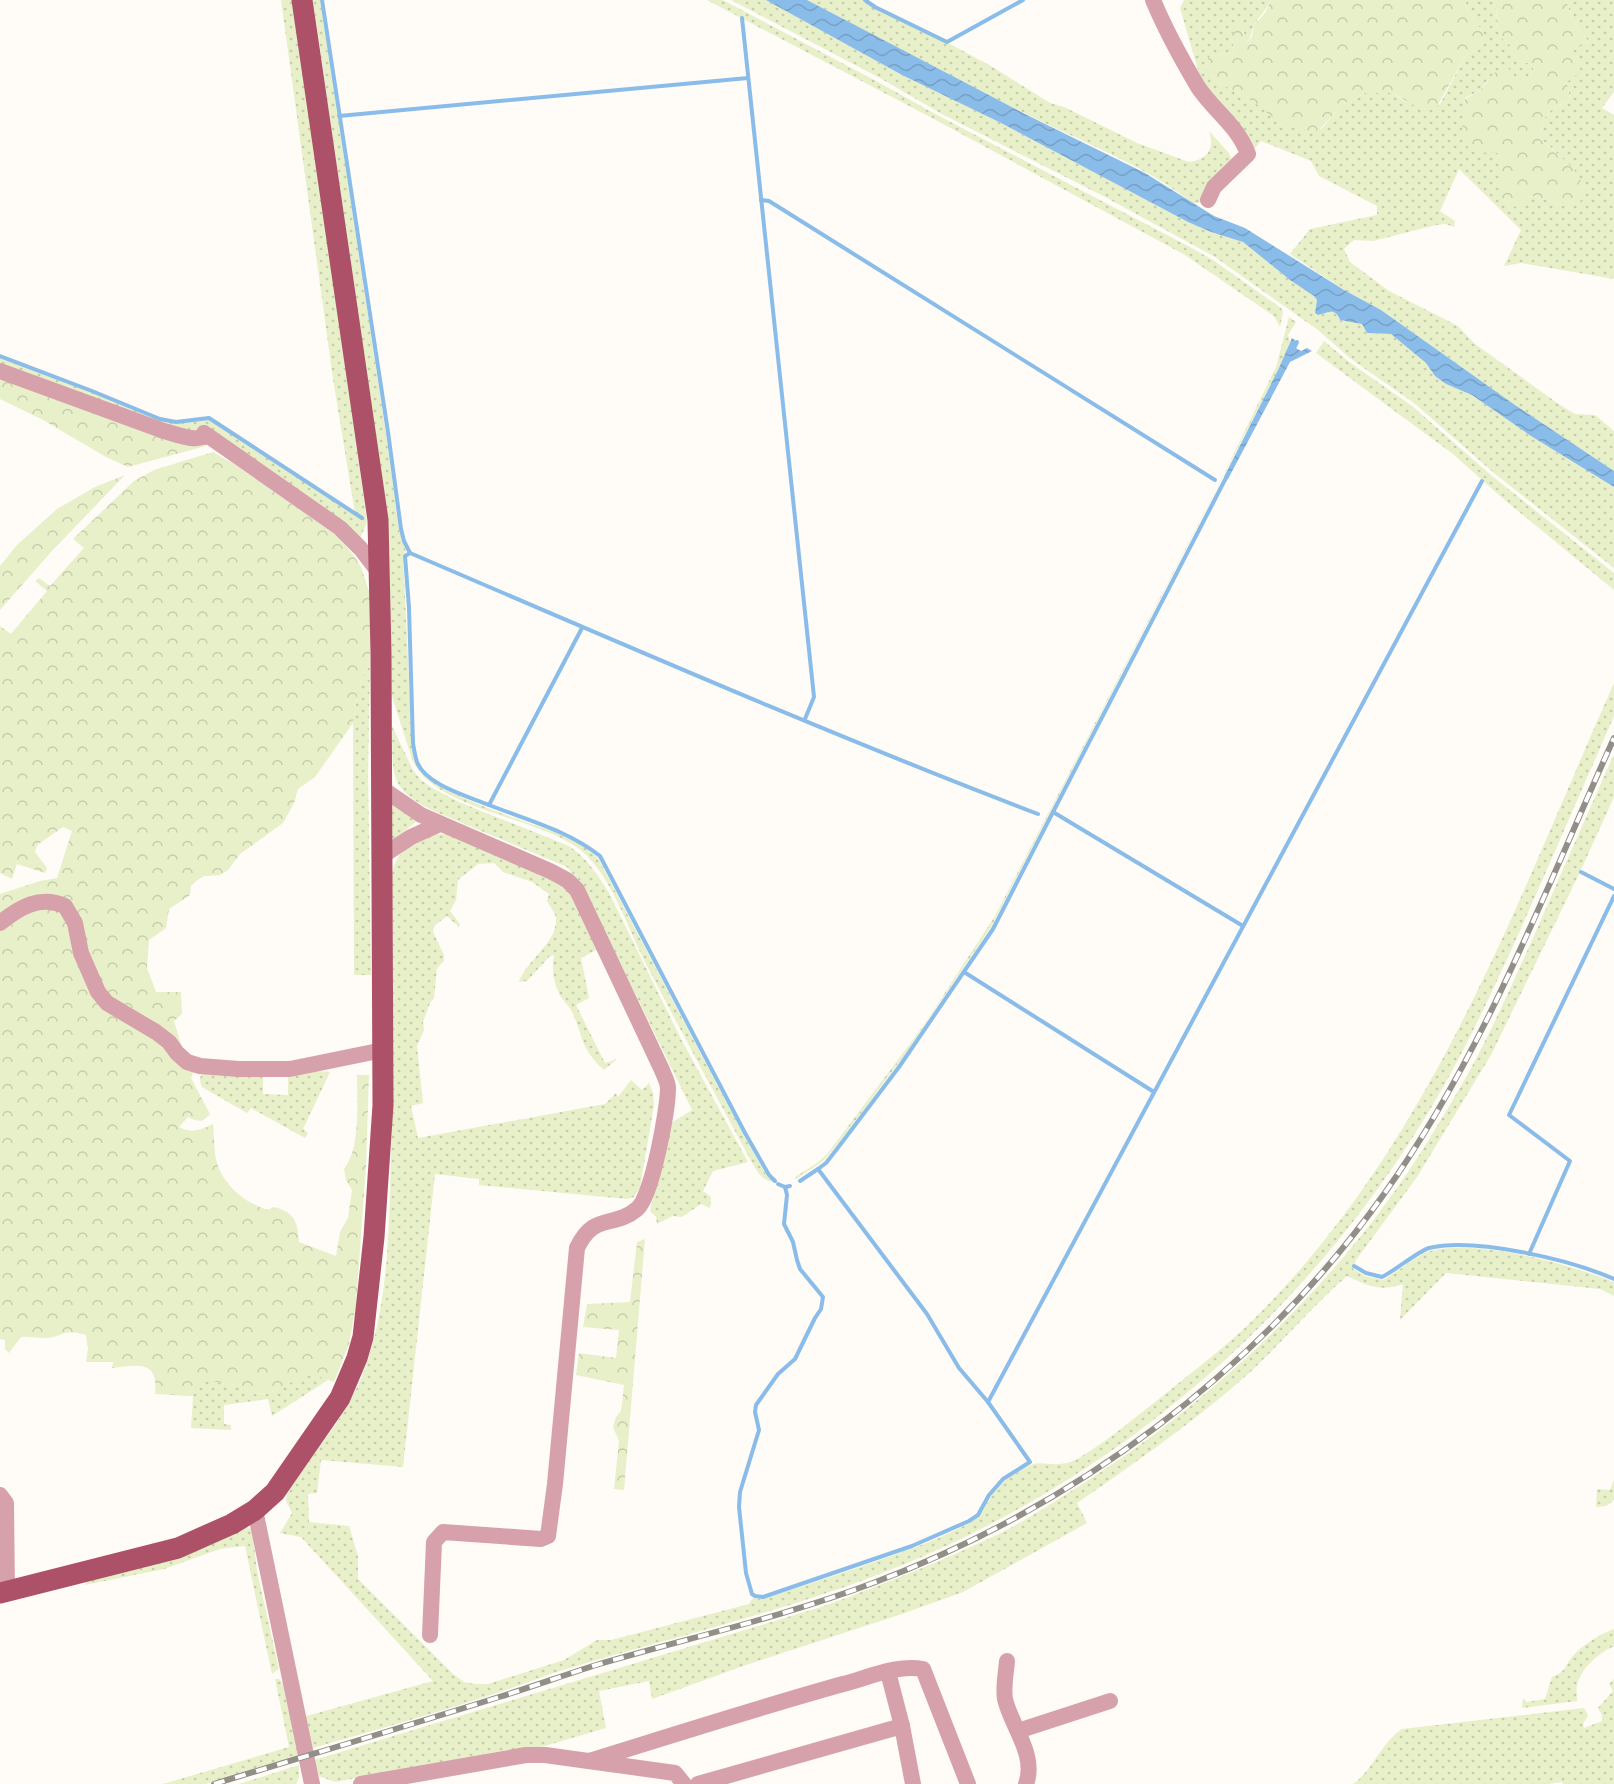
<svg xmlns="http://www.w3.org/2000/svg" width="1614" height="1784" viewBox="0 0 1614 1784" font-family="Ubuntu,sans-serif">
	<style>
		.grass { fill: url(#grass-dots) }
		.forest { fill: url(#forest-crowns) }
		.water { fill: url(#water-waves) }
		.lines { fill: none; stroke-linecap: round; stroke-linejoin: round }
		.stream { stroke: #8abce9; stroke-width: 4 }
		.minor { stroke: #d6a1aa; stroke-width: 16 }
		.major { stroke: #ad5168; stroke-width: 21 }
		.rail-casing { stroke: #928e88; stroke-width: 6 }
		.rail { stroke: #fff; stroke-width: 4; stroke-dasharray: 11; stroke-linecap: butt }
	</style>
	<defs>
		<pattern id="grass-dots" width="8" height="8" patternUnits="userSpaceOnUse" patternTransform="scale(1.5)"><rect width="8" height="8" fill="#e8f0ca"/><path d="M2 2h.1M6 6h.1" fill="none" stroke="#c6cdac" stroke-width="1.8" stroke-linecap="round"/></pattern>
		<pattern id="forest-crowns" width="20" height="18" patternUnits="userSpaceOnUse" patternTransform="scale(1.5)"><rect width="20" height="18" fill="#e8f0ca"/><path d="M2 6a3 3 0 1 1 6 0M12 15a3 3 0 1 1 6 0" fill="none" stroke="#c6cdac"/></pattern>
		<pattern id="water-waves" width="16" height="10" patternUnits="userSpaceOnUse" patternTransform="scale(1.5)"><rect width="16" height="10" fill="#8abce9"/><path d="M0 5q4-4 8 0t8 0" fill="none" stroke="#76a0c6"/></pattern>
	</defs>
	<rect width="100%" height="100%" fill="#fffbf7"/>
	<!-- grass -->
	<g class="grass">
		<polygon points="281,0 293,0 312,117 367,522 360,539 198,436 0,367 0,357 91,391 160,420 177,423 208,419 361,518 355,512 354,507 333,379"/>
		<path d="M313 0H320L386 433 399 530 406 551 403 555 412 743C413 752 414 762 420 769 440 796 530 823 564 835L582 844 598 858 743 1134 767 1176 773 1182C761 1180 757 1171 751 1161 716 1095 680 1030 646 964 629 931 612 878 584 853 543 816 434 812 412 759L391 693 389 542 350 256Z"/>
		<polygon points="707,0 723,0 878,82 939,116 1188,246 1213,260 1281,308 1283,312 1280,327 1274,316 1185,255 934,119"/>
		<path d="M731 0H766L774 4 902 75 1001 123 1188 222 1211 232 1243 242 1290 280 1314 296 1317 300 1315 313 1318 315C1328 313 1335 307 1340 320L1362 323 1367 333 1391 334 1426 363 1435 376 1446 384 1472 395 1531 436 1614 487V568L1494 473 1414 403 1351 359 1318 330 1215 257 1107 198 940 113 880 78Z"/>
		<path d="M807 0H864L875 8 937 37 991 66 1050 103 1064 107 1137 143 1189 162C1208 160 1215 148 1209 131L1229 153 1232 160 1202 202 1194 204C1146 166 1085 143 1030 116 955 79 881 39 807 0Z"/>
		<path d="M1184 0H1271C1267 9 1257 19 1254 25 1251 33 1252 37 1246 43L1243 38 1244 31 1232 38 1234 48 1232 53 1211 56 1205 63C1216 90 1239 88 1258 105L1321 129 1343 104 1365 93H1392L1403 100 1426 110 1440 104 1466 55 1478 50 1482 31 1465 6 1467 0H1491C1500 9 1495 17 1497 27 1500 41 1508 41 1514 50 1515 52 1515 56 1516 59L1533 65V71L1527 78 1518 81 1505 66 1486 82 1481 90 1465 98 1463 129 1499 154 1501 163 1500 180 1527 197 1534 196 1571 208 1565 162 1553 149 1540 139C1543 113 1547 111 1570 100L1567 82 1573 50 1588 41 1572 19 1566 0H1614V92L1602 108 1614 115V279L1521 263 1504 266 1521 230 1459 169 1440 211 1455 221 1454 227 1446 224 1436 225 1373 241 1354 240 1344 249 1350 262 1389 291 1458 326 1475 344 1560 405 1575 414 1595 415 1614 431V471L1515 405 1381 310 1344 290 1290 254 1310 229 1377 215V206L1319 176 1311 161 1261 141 1253 150 1202 84 1180 8Z"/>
		<polygon points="1289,317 1296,322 1288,335 1290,342 1278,370 991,927 905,1054 838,1144 822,1162 796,1179 795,1177 817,1163 828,1153 924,1025 995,916 1220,482 1276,367"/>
		<polygon points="1324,341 1349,362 1412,406 1492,476 1614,573 1614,590 1500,496 1453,454 1316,353"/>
		<polygon points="370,657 368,774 371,975 354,975 353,723 358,691"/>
		<path d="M1614 683V716C1582 789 1550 863 1518 935 1487 1003 1456 1070 1416 1132 1290 1332 1098 1491 877 1575 775 1614 668 1638 563 1670 538 1678 513 1688 488 1696 429 1715 369 1732 309 1749L303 1717 433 1681 301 1537 280 1533 292 1513 286 1501 287 1494C311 1455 345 1419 362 1376 389 1307 389 1229 391 1156 393 1062 394 969 392 875 395 848 424 832 450 834L542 872 573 893 598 949 581 958 589 998 576 1005 605 1063 617 1059 604 1070C579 1046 585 1040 572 1012 569 1006 565 1002 561 997 554 984 551 969 554 955L550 956 527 981 519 982C526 960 558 943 556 918 555 912 550 907 547 901L549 894 532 882 503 872 494 863 478 864 458 880 456 900 450 911 460 924 459 927 447 916 434 926 433 932 444 955V961L437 968 434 998 430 1003 423 1022 424 1030 417 1046 423 1103 411 1106 418 1138 605 1104 616 1093 618 1097 631 1080 642 1090 649 1083 653 1093 654 1105 640 1187 634 1197 627 1199 479 1185V1179L435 1174 403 1467 321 1460 317 1493 308 1494 309 1522 349 1526 358 1556V1579L453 1674 464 1682 475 1684H488L564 1660 597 1640H611L749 1604 753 1598 763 1599C803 1586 843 1573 883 1559 913 1548 946 1537 974 1520 985 1513 988 1498 997 1488 1005 1479 1018 1472 1029 1466 1041 1458 1057 1471 1079 1458 1111 1439 1139 1414 1169 1391 1196 1369 1225 1347 1250 1323 1432 1144 1513 910 1614 683Z"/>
		<path d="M392 726 413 770 421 780 434 789 459 802 569 846C587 858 597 874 609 893L681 1039 748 1162 713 1171 703 1191 711 1197 710 1208 701 1204 682 1217 673 1216 657 1224 656 1217 650 1211 671 1123 692 1110 582 885 567 867 436 812C387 789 393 775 392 726Z"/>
		<path d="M1614 754V797L1580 872 1491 1055 1417 1177 1356 1260 1353 1269 1365 1276 1383 1280C1397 1273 1418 1254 1430 1251 1477 1239 1566 1263 1611 1281L1614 1282V1296L1600 1289 1446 1273 1400 1320 1403 1284C1379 1292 1369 1286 1347 1276 1309 1309 1277 1349 1239 1382 1188 1426 1132 1465 1077 1503L1087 1523 963 1592 905 1613 746 1665 652 1699 649 1681 599 1691 606 1728 531 1750H507L335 1782 319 1776 314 1760 821 1607C882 1585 942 1561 1001 1533 1030 1518 1057 1500 1084 1483 1192 1414 1297 1320 1375 1218 1406 1178 1433 1134 1458 1091 1487 1042 1510 989 1533 938 1560 876 1587 815 1614 754Z"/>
		<polygon points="391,803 417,821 391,842"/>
		<path d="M205 1071 263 1073V1094L288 1095V1075L317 1071 330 1072 303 1129 308 1133 305 1138 251 1108 247 1113 202 1087C199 1080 199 1076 205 1071Z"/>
		<polygon points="310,1372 328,1380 272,1416 268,1399 224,1405 224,1424 231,1425 231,1430 191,1428 193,1396 189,1396 193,1386 199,1382 214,1382 243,1386 250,1394 270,1393"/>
		<polygon points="1614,1480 1614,1500 1606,1506 1596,1507 1597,1489 1610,1490"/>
		<path d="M247 1527 251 1529 253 1534 257 1571 279 1669 272 1674 245 1546 220 1549 164 1569 85 1585 87 1580C125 1571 164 1564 201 1549 217 1543 230 1532 247 1527Z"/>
		<path d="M1614 1629V1646C1599 1653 1581 1668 1577 1685 1576 1690 1577 1696 1577 1701L1522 1708 1523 1698 1527 1702 1545 1699 1552 1677C1566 1672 1564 1667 1572 1657 1582 1645 1600 1634 1614 1629Z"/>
		<polygon points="275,1679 279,1679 283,1683 299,1757 206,1784 163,1784 289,1747"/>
		<path d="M1614 1679V1784H1563L1562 1782 1549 1784H1353C1373 1770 1381 1743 1402 1729L1584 1708 1588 1715 1583 1724 1584 1728 1602 1721V1715L1598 1708 1613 1691 1609 1684Z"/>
		<polygon points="299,1765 299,1778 296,1784 239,1784"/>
	</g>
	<!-- forest -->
	<g class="forest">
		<path d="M1271 0H1467L1465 6 1482 31 1485 39 1478 50 1466 55 1435 110H1426L1415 106 1392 93H1365L1343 104 1317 132C1301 130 1287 126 1273 117 1265 112 1259 105 1251 100 1231 86 1216 88 1205 63L1210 56 1232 53 1234 48 1232 39 1234 26 1240 23 1246 43 1252 37 1254 25 1265 13Z"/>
		<path d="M1491 0H1566L1572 19 1588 41 1573 50 1581 71 1567 82 1570 100C1547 111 1543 113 1540 139 1553 150 1583 172 1583 189 1583 193 1581 199 1580 203L1571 208 1534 196 1527 197 1520 207 1506 206C1493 188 1503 175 1499 154 1491 150 1483 155 1475 152 1456 144 1464 115 1465 99L1481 90 1493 74 1506 65 1518 81 1527 78 1533 71V65L1516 59C1515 56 1515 52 1514 50 1508 41 1500 41 1497 27 1495 17 1500 9 1491 0Z"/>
		<polygon points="0,377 193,446 206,446 128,467 106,457 43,420 0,399"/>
		<polygon points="213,452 234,464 339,537 354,556 361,567 370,594 370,657 358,691 353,723 315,777 298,789 294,803 283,823 240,854 228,870 220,875 204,876 196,881 191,886 190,895 169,909 166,928 149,940 147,968 156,992 181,992 182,1014 174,1021 184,1054 106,996 67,902 0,920 0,894 40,881 57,878 72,831 63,827 37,845 35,852 47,868 45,873 17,864 12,879 0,873 0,626 11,634 47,591 35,581 39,578 50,586 84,548 73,539 134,481 154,470"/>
		<polygon points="125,475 51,552 0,610 0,566 17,545 57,509 95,487"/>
		<path d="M63 909 89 984 195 1068 191 1078 210 1114C202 1123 198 1122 188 1117L179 1127C192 1134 200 1130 213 1124 214 1134 214 1144 215 1153 218 1181 242 1202 268 1210L273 1207C294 1211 298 1222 299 1242L336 1256 340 1232 348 1218 352 1190 346 1180 344 1169C361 1148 357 1101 357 1075H369L366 1166 356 1305 349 1344 334 1382 310 1373 270 1393 250 1394 243 1386 214 1382H199L193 1386 189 1396 155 1394C159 1359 137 1365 112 1368L113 1362H86L88 1348 86 1335C62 1328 65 1337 46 1338 37 1338 30 1336 21 1337L9 1353 5 1349V1340L0 1339V928L25 910Z"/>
		<polygon points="645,1239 624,1490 614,1489 619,1441 613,1427 616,1417 621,1411 624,1385 576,1375 579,1353 616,1358 619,1330 583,1327 587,1304 630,1302 637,1242"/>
	</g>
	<!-- water -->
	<g class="water">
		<path d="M766 0H807L1027 115 1145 173 1214 216 1245 228 1344 290 1381 310 1515 405 1614 471V487L1531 436 1472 395 1446 384 1435 376 1426 363 1391 334 1367 333 1362 324 1340 320C1335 307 1328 313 1318 315L1315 313 1317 300 1314 296 1290 280 1243 242 1211 232 1188 222 1001 123 902 75Z"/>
		<polygon points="1292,338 1296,341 1294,347 1301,351 1307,348 1312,351 1290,362 1228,479 1224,477 1278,370"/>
	</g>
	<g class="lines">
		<!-- stream -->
		<g class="stream">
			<path d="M322 0 388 432 401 529 404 541 410 553C618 642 826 733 1038 814"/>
			<polyline points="865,0 875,7 947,42 1023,0"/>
			<polyline points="742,18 814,697 805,719"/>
			<polyline points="339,116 748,78"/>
			<polyline points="761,200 769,201 1215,480"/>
			<polyline points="1293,350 1297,342"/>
			<polyline points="0,356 92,391 160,419 176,422 209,418 362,518"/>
			<polyline points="1228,474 1053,812 1243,926"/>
			<path d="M410 553 405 556 409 608 413 743C414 749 415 756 417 762 426 785 467 796 489 805"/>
			<path d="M582 628 489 805C527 820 567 830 600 856L745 1133 769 1175 775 1181"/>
			<polyline points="1581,872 1614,889"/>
			<polyline points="964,972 1154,1092"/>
			<polyline points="800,1181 818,1169"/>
			<polyline points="778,1184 785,1187 790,1186"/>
			<polyline points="785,1187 787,1195 784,1224 793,1242 797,1260 800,1269 823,1297 821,1309 815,1318 795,1359 778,1374 756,1405 755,1412 759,1430 740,1492 739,1507 746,1573 752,1594 755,1596 763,1597 912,1546 969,1521 978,1515 989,1495 1003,1479 1030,1462 988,1402 1482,481"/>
			<polyline points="1529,1254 1570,1161 1509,1115 1614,896"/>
			<path d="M1354 1266 1366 1273 1382 1277C1396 1270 1417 1252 1429 1248 1475 1237 1571 1260 1614 1279"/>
			<polyline points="988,1402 959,1368 927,1314 818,1169 826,1163 840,1145 899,1067 993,929 1053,812"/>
		</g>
		<!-- minor -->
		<g class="minor">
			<path d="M1153 0C1165 29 1182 60 1198 87 1214 111 1238 126 1248 154L1214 187 1208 200"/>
			<path d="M0 371 164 431C179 435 194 442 208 436"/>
			<polyline points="204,433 340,528 361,549 380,574"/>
			<path d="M380 787 421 815 550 871 567 880 577 890 662 1070C664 1076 668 1082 668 1088 668 1108 652 1198 637 1209 613 1229 594 1212 577 1248L555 1484 548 1536 541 1539 443 1532 434 1542 430 1635"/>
			<polyline points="382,856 411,837 440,824"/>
			<path d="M0 923C20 907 40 895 65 906L75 923 81 953 98 992 107 1003 156 1032 169 1042 177 1053 187 1062 200 1066 239 1069H290L383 1050"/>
			<polyline points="0,1495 6,1503 7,1592"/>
			<polyline points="255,1510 312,1784"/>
			<path d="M1007 1661C1006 1673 1003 1688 1005 1699 1011 1726 1037 1755 1026 1784"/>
			<polyline points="888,1672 902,1726"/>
			<polyline points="1018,1731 1110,1701"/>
			<path d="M589 1761C673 1735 757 1708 843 1684 867 1678 897 1664 923 1669L968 1784"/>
			<polyline points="361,1784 526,1755 545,1755 675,1773 684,1784"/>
			<polyline points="698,1784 902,1726 913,1784"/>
		</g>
		<!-- major -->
		<polyline class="major" points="0,1593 178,1548 232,1524 255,1510 275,1492 340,1398 357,1358 363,1337 374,1237 383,1105 381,654 378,520 302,0"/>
		<defs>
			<path id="rail" d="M214 1784C309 1755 404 1727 499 1697 532 1687 564 1675 596 1665 688 1638 783 1617 873 1583 1075 1507 1258 1371 1384 1194 1483 1055 1544 893 1614 738"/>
		</defs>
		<!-- rail casing -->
		<use href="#rail" class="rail-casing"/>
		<!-- rail -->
		<use href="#rail" class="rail"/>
	</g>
</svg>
